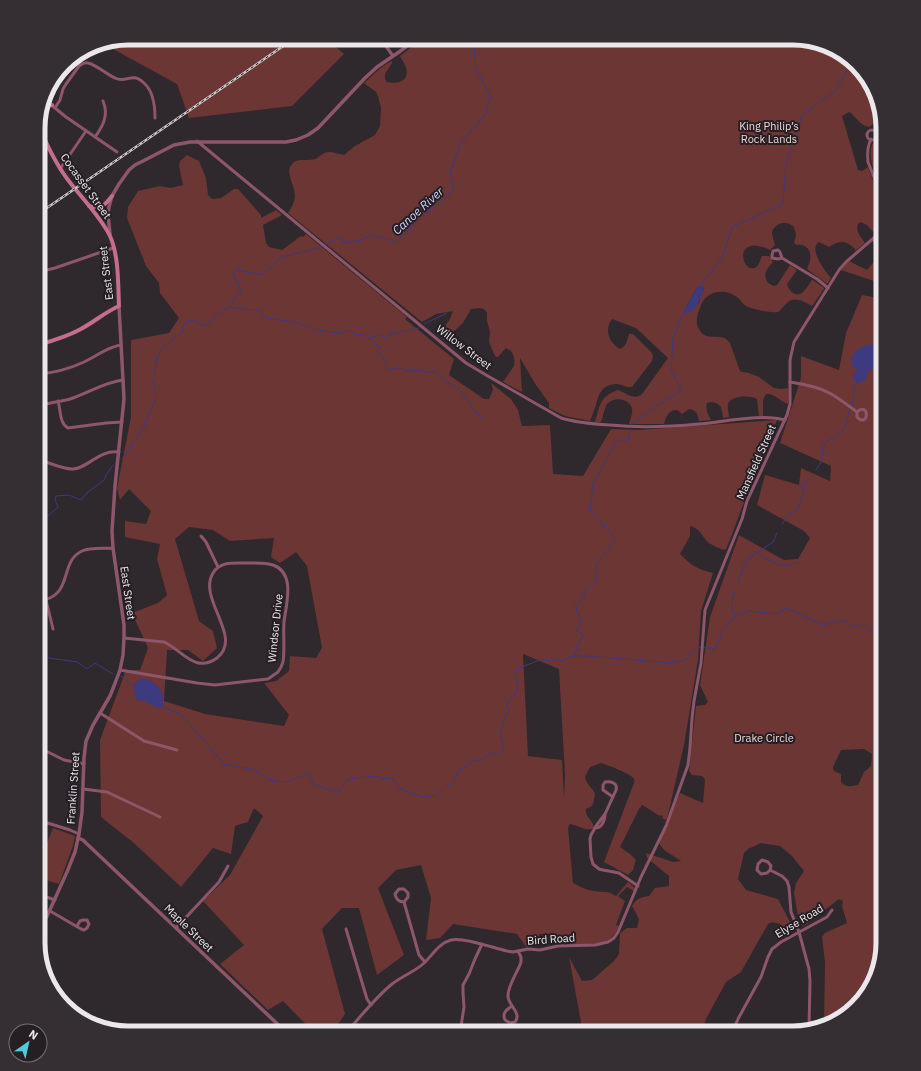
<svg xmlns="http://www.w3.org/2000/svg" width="921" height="1071" viewBox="0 0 921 1071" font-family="'IBM Plex Sans',sans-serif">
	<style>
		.green { fill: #6b3634; fill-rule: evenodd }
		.water { fill: #3d3a7f }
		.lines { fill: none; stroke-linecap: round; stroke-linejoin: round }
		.stream { stroke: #3d3a7f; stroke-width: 1 }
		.minor { stroke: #8e5669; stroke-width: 3 }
		.tertiary { stroke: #8e5669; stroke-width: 3.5 }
		.secondary { stroke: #c56d8c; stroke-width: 4 }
		.rail-casing { stroke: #c9c5c8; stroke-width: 2.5 }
		.rail { stroke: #251f24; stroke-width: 1; stroke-dasharray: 3; stroke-linecap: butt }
		.labels { text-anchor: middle; stroke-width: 4; stroke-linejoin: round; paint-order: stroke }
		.park-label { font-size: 11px; fill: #f0d6d4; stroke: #251f24 }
		.street-label { font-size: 11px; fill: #ebe7ea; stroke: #251f24 }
		.water-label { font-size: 12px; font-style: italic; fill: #cdd0f9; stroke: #251f24 }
		.rim { fill: none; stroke: #ebe7ea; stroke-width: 5 }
	</style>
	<rect width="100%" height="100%" fill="#2f282d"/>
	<!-- green -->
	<g class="green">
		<polygon points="128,38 326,38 344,54 292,106 189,118 177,84 102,43"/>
		<path d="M423 38H799L838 50 865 73 879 117 872 125 869 127C859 125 857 117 849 112L842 116 858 170 862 171 868 167 882 204C870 214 876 218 883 227L875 234 867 225 861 222 858 224C855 231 861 237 865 243L855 251V249C846 240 840 240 829 247L819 242C808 249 825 271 831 278L827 284 807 269C808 266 810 263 810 260 812 251 806 243 797 245L794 243 796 235 794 227C787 222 783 221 776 226 774 229 773 228 772 232 772 236 774 241 775 245L770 250C765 247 757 245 751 246 740 249 742 261 748 267 758 272 759 262 762 256H769L773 262C767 269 762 274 768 283L774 286 777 285 790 265 797 270 787 284C789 292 798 299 804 291 807 288 809 284 812 280H813L824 288V289L812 306C805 302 795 296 788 302 784 305 782 309 778 312 769 313 757 310 748 307 743 305 741 300 737 297 723 287 704 292 700 308 697 315 695 322 699 329 707 344 721 330 730 343L740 371 742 372 749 373 759 377 774 388 781 389 788 388V404C779 401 775 393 766 394L763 400V416H759L757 399C751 395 731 395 728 404 727 408 729 413 729 417L723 418 721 407C718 403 712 401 707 403 705 409 708 414 711 420L699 421C698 415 697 410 689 409L682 414 677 410C668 410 666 417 664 424H629C630 420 633 413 632 409 630 398 614 396 607 404 604 409 603 417 601 422H595C600 405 600 396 618 390 627 393 633 401 642 394L668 358 636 328 612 319C604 330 609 343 620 349 627 346 627 340 629 334H633L652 353 653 356 652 361 632 387C626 388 622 384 616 384 602 385 599 393 596 405 594 411 592 416 590 421L565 416 549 408V403L536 385 520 358 522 392 503 382 514 366C515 361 514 355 511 351L506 348 504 350 498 357H496L494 354 489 342 490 332 487 321V313L485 310 481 308 471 309 463 323 444 340 439 335 450 319 453 311 436 314 422 322 288 213C301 194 292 190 289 171 292 155 305 162 315 159 320 157 323 152 329 152 333 152 339 154 344 155L355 146 375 135 380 126 381 108 378 96 376 92 364 83C373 75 381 66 392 61V63L385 74V79L387 82C400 85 411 80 405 65 404 62 401 59 400 56ZM699 286H702L704 289 701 295 700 294 699 296 700 297 699 303 684 311 696 289Z"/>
		<path d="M873 143H875L878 149 883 152V193C878 180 865 156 873 143Z"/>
		<path d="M187 155 199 161 206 178 208 195 212 199 221 198 234 189H238L261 215V218L276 210 282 215 263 225 266 243 269 247 282 250 301 236 303 237 306 234 407 317 405 319 454 359 449 375 484 399H489L493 390 491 383 511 399 518 410 522 426 550 425 553 474 583 476 611 429 638 430 777 420 748 491 731 537 726 549 724 550C719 548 713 546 709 543 702 537 700 528 690 526V536L680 554C691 565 697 569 713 573L701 611 698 660 684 745 668 815 666 820 662 818 663 816 658 815 644 806 642 805 639 809 620 847 630 854 636 860 633 870 628 875 604 862 632 788C633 786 635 781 634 779 632 774 607 765 601 763L590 767 585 777C587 786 594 789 595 794 595 795 594 799 594 800 593 806 591 807 586 809 584 817 594 821 594 828 587 832 579 826 571 824L569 825 568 828 573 883C580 887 587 890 594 891 604 893 607 890 616 896L628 882 635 888 634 892 632 890 627 887 618 896 625 901 616 925 619 926C617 930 615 934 612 937 603 946 582 944 570 945V940L556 934H539L540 944 526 947 517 934 453 924 440 938 426 940 431 898 421 865 396 870 378 888 404 955 377 975 359 908H342L322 929 345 1014 332 1033H314L283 1001 268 1010 220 964 244 945 203 901 230 875 263 816 254 808 248 822 235 826 231 854 213 848 181 887 135 844 101 817 100 740 126 670H140L148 648 132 613 158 603 167 595 157 559 160 544 125 537V521L146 524 151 511 129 489 120 500 117 488 131 417V340L169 333 179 318 160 293 159 283 146 266 127 218 128 207 138 191 160 186 170 188 183 185 179 166 180 161ZM189 527 213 530 230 541 274 538 271 557 280 563 296 552 307 566 322 648 316 658 290 656 289 671 276 681 264 683 289 715 284 726 205 714 164 701 167 650H188L203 661 217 648 213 631 199 621 175 539ZM523 654 559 669 565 775 564 799 562 760 528 756Z"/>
		<polygon points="881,254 883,257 883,284 841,270 849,261 867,270"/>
		<path d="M883 291V943L874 983 848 1015 824 1023 825 962 822 937 825 933 847 923 842 906 843 901 839 899 807 924 803 926 799 922 794 893 796 883 804 871 792 856 780 846 761 843 748 849 744 853 738 879 746 890 778 899 791 924 792 928 788 931C782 925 776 920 768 924L741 972 726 982 706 1019 701 1033H583L569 957 582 981 592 980 614 961 619 954 620 933 627 928H637L639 919 632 906C636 899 641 897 649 896L655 888 669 886V876L647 858 646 853 673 862 681 861 664 850 658 842 680 793 703 803 705 779 702 776 692 775 689 771 696 706 705 705 708 702 700 685 710 617 739 535 784 560 798 559 810 538 804 531 757 505 765 475 799 485 801 468 830 481 831 466 780 443 801 378V356L839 370 846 333 862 295 877 298ZM864 749 872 754 871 766 864 772 858 785C851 786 846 788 841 782V774L834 771 833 767 841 750Z"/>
		<polygon points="53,828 75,836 73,846 59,884 38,878 38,841 46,845"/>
	</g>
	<!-- water -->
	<g class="water">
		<path d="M699 286H702L704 289 702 296 700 294 699 295 700 297C699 305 693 313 684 313V311L696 289Z"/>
		<path d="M883 341V366C878 368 872 367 868 372 867 379 863 383 856 383 850 373 853 378 857 370L856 368H853L851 359C860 342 868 347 883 341Z"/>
		<path d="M140 678C157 681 166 690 162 708H157L145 701 137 700C132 694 134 683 140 678Z"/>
	</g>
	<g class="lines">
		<!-- stream -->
		<g class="stream">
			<polyline points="325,244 338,238 346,243 362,240 372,235 396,242 421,219 454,190 450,172 461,143 485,115 491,97 476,69 473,38"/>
			<polyline points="700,286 723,257 732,227 783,204 786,165 802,115 822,100 836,91 851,61"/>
			<polyline points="229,307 248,310 259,309 266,318 296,322 312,329 330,332 342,333 348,331 353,332 355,335 364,334 366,337 369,339 379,335 386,338 389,335 402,332"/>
			<polyline points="424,324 447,313"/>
			<polyline points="405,331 419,328"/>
			<polyline points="371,338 380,348 377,351 386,362 386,364"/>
			<polyline points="387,368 389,370 394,368 402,368 406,371 420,370 426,372 436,372 440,377 460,390 473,408 483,419"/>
			<path d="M154 375C157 362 155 357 165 345 168 343 171 342 173 340 178 335 176 335 183 333V326L188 321 193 320 201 326 211 322 216 315 229 307 241 291 233 273 238 270 262 275 282 257 318 248 322 246"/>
			<polyline points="852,406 854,396 854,387 856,383"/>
			<polyline points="632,424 653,408 682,390 671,370 673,338 684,313"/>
			<polyline points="122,459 143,429 156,398 153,381"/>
			<path d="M816 470C818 467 821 463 822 459 823 454 822 448 825 443 828 439 835 439 839 435 846 428 847 418 850 409"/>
			<polyline points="782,524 787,517 797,510 799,506 801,500 804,493 802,487 813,475"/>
			<polyline points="38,525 58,507 55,500 56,496 69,495 81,500 88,492 104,480 106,475 113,465"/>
			<path d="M757 553C765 558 775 565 784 565 788 566 792 563 797 563"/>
			<polyline points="738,584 744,565 748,559 773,542 777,533"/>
			<path d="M735 616C729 608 732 600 735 591"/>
			<polyline points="839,621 846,621 853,627 863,625 871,631 883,630"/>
			<polyline points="725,627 729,624 732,618 738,616 741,613 743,614 748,611 778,614 786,608 823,625 836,622"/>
			<polyline points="38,654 49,658 77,662 87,669 95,663 113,674"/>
			<polyline points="574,656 583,634 576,630 582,623 575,606 584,598 586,587 596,583 596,565 616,539 590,511 593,484 616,442 628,440 630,430"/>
			<polyline points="543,660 549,661 558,659 560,661 574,656 587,656 671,663 686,660 698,647 715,649 723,631"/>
			<polyline points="121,676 128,683 135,686"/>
			<path d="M162 706 181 715 200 736 224 764 255 770 269 780 287 782 309 773 314 784 337 793 348 779 376 776 382 779 392 778 402 790 424 797 437 795 446 786 451 785 455 781 459 769 467 767C471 761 473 760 480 761L492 753 498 755 504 749C504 744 501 741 501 736 501 726 504 720 509 711L506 704 518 691 515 672 519 668 540 660"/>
		</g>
		<!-- minor -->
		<g class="minor">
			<polyline points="380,38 393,56"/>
			<polyline points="44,99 66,117 117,152"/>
			<path d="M55 108 60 100 63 89 66 84 79 66C82 64 84 62 88 63 95 64 108 75 115 78 127 84 131 71 144 83 153 91 155 107 155 118"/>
			<circle cx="872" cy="135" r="5"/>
			<path d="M95 137C103 126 109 115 103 101"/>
			<path d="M871 139C867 147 867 154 868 162L883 200"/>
			<path d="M197 141 466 363 486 375 561 418C577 423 593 424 610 425 639 428 669 427 699 424 723 422 763 413 785 420"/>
			<polyline points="60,169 86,131"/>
			<polyline points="873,239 883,253"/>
			<polyline points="782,258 778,259 772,258 772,255 773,251 778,250 780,252 782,258 817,279 828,288"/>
			<polyline points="38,270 47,270 55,268 113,248"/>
			<path d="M38 374C54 373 69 369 84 362 97 356 107 347 121 345"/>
			<path d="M790 382C803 384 822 388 833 395 841 400 849 406 857 412V417C869 429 870 401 857 412"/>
			<polyline points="38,388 38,349"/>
			<path d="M58 401C61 410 59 423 68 428L106 423 122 422"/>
			<path d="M40 406C50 402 60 402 70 399 88 393 105 382 123 380"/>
			<polyline points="38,407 40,406 38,393"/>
			<path d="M38 459C47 462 63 469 72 469 86 470 99 449 119 452"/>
			<polyline points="201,536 206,542 218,567"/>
			<polyline points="46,600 53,629"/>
			<path d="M38 601C75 597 58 562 82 551 91 547 104 549 113 548"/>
			<path d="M120 670 197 683 215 685 268 679 278 672 281 667 283 662C285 649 283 635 284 622 286 605 296 573 273 565 265 562 255 563 246 563 234 563 220 561 213 573 197 599 244 637 217 658 195 674 182 650 164 642L124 638"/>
			<polyline points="100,713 144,741 177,750"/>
			<polyline points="38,747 64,760 84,764"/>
			<polyline points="83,789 107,792 160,817"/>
			<path d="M613 797 603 790V785L605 782C611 781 618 783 616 790L605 814 596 826 591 835 590 839 591 857 593 864 599 869 603 870 619 873 638 886"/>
			<polyline points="38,820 70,830 79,834"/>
			<path d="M595 828C602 828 604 822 605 816"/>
			<polyline points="770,870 767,873 761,874 757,870 758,864 762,860 768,862 771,866 770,870 782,876 787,881 789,887 791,912 799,932 809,969 810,981 809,1028"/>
			<polyline points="38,894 55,900"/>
			<path d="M404 902 408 897V893L404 889H399L395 894C396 899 399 902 404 902L419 955 425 962"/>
			<polyline points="50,911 81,929 84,930 87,928 89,924 87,920 83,920 80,921 77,926"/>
			<polyline points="176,928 219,882 228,866"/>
			<polyline points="346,929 367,999 371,1005"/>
			<path d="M512 1006C506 1010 502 1013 505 1020L510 1023 515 1022C522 1013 509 1006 508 997 507 986 518 972 521 962V957L518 951"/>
			<path d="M204 1033C214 1029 221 1026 231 1033"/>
			<path d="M346 1033C361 1016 375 998 392 984 402 976 414 972 423 964 432 956 439 943 451 940 464 937 493 948 507 951L513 952 528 949 540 950 558 946 595 945 608 942 614 938 618 932 641 877 666 826 688 765 690 748 692 718 694 701 701 663 705 610 742 519 747 501 787 415 790 404V360L794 342 839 270 846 262 883 230"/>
			<polyline points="460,1033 464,1007 463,992 463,985 469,974 475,959 482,944"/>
			<polyline points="732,1033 738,1019 761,977 768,957 772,949 781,942 827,917 832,910"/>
		</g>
		<!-- tertiary -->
		<g class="tertiary">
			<polyline points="110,234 108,214 109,207 112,196 119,184 129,170 135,165 143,161 174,145 190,142 286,142 296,140 308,135 318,128 365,78 377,67 399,52 418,38"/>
			<polyline points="78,838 83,840 86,843 287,1033"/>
			<polyline points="38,936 67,872 75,852 79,834 82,812 84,758 86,741 93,725 110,696 114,686 120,670 123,655 124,638 124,625 113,548 112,531 115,486 124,399 119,306"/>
		</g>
		<!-- secondary -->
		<g class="secondary">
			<polyline points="42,107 45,106 52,105"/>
			<path d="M89 206C102 209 105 205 112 196"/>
			<path d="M38 345C52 341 66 337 79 330 93 323 105 312 119 306 118 285 119 256 110 236 102 219 84 200 72 185 57 167 47 146 38 124"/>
		</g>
		<defs>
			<polyline id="rail" points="38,214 295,38"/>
		</defs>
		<!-- rail casing -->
		<use href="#rail" class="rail-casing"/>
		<!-- rail -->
		<use href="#rail" class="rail"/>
	</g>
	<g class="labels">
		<!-- park labels -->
		<g class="park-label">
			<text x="769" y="130">King Philip’s<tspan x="769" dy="13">Rock Lands</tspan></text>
			<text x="764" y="742">Drake Circle</text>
		</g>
		<!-- street labels -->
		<g class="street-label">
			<text transform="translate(86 186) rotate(54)" y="4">Cocasset Street</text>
			<text transform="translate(106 273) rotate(-97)" y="4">East Street</text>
			<text transform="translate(464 347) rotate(37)" y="4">Willow Street</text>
			<text transform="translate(756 462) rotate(-66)" y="4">Mansfield Street</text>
			<text transform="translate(128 593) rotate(82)" y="4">East Street</text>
			<text transform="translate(275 628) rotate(-84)" y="4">Windsor Drive</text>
			<text transform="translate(73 788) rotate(-86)" y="4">Franklin Street</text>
			<text transform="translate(799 921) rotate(-31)" y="4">Elyse Road</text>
			<text transform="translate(189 928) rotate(44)" y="4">Maple Street</text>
			<text transform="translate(551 939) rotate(-4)" y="4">Bird Road</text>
		</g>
		<!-- water labels -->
		<g class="water-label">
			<text transform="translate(418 211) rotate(-42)" y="4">Canoe River</text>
		</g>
	</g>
	<!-- crop -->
	<path d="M0 0H921V1071H0ZM128 45H793A83 83 0 0 1 876 128V943A83 83 0 0 1 793 1026H128A83 83 0 0 1 45 943V128A83 83 0 0 1 128 45Z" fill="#352f34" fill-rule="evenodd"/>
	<path class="rim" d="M128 45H793A83 83 0 0 1 876 128V943A83 83 0 0 1 793 1026H128A83 83 0 0 1 45 943V128A83 83 0 0 1 128 45Z"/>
	<!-- north arrow -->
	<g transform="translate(28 1043) rotate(34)"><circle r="19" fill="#251f24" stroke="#746f73"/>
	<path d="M0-3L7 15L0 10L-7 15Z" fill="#52cbd8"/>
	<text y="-6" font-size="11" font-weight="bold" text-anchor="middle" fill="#ebe7ea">N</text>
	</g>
</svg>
